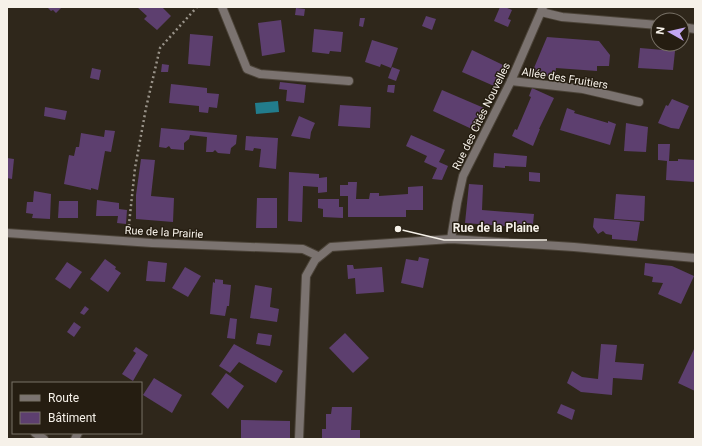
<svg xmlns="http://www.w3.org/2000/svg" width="702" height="446" viewBox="0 0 702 446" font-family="Roboto,sans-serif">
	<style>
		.water { fill: #227c8c }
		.building { fill: #5d3f6f }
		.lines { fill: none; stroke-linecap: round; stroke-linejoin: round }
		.service-casing { stroke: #4b4338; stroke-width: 10 }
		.minor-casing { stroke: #4b4338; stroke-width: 10 }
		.path { stroke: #9a948a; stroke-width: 2.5; stroke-dasharray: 2 3; stroke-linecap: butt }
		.service { stroke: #7b7370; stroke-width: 8 }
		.minor { stroke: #7b7370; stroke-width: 8 }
		.labels { text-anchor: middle; stroke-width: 3; stroke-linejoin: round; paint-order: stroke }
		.street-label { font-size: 11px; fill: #f6f1e9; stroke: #251d11 }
		.leader { fill: none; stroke: #f6f1e9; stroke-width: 1.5 }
		.callout-dot { fill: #f6f1e9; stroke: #251d11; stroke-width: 1.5 }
		.callout-label { font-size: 12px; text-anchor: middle; font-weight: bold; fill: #f6f1e9; stroke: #251d11; stroke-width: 3; stroke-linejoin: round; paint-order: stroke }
	</style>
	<rect width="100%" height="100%" fill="#2f271b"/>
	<!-- water -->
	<polygon class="water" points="278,101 279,112 256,114 255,103"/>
	<!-- building -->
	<g class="building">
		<polygon points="47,7 62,7 56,13 53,10 51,11"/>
		<polygon points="137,7 162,7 171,16 157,30 144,19 147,16"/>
		<polygon points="500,7 505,7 512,10 508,19 511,20 508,27 494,21"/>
		<polygon points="296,8 305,9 304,16 295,15"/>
		<polygon points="426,16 436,19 432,30 422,26"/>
		<polygon points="360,18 365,18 363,27 359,26"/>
		<polygon points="281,20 285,52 262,56 258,23"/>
		<polygon points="314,29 343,32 341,52 330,51 329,54 312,52"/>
		<polygon points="190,34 213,36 210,66 188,64"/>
		<polygon points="547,37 599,41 610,55 609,66 597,66 597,71 556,68 555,77 531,75"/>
		<polygon points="372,40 398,48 391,68 381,64 380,67 365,62"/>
		<polygon points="640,48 675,51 673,70 638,68"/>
		<polygon points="472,50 503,65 494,86 462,72"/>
		<polygon points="162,64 169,65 168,72 161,72"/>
		<polygon points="392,67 400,70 396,81 388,78"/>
		<polygon points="92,68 101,70 99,80 90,78"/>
		<polygon points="280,82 306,85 304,103 286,101 287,90 279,89"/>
		<polygon points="171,84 207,88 207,93 219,94 217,108 209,107 208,113 199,112 199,106 169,103"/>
		<polygon points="388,85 395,85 394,93 387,92"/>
		<polygon points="532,88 554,98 539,129 540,129 533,146 512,136 515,129 517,130 531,97 529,96"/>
		<polygon points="442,90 484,108 474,130 433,111"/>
		<polygon points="672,99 689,106 679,129 671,128 658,123 666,105 668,106"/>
		<polygon points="340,105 371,107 370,128 338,126"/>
		<polygon points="45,107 67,111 65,120 44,116"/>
		<polygon points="567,108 575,111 574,113 608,123 608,121 616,124 610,145 560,130"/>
		<polygon points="299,116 315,123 311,132 310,139 291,136"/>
		<polygon points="626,123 648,127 646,152 624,151"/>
		<polygon points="161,128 237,135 236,144 231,148 230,154 218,153 215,150 213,152 206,152 207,137 190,135 189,139 184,143 184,150 171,149 169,146 166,148 159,147"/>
		<polygon points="105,130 115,131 111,152 105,151 98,190 91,188 91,190 64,184 69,155 74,156 76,147 79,147 81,133 104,137"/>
		<polygon points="411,135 445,150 439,162 448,166 442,180 432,179 437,168 424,162 427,156 406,146"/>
		<polygon points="246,136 278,138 276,169 259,167 261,149 254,148 253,151 245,150"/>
		<polygon points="658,144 670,144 669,161 678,161 678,159 695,160 695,182 666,180 667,161 658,160"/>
		<polygon points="494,153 527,156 526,167 505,166 505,168 493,167"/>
		<polygon points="7,158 14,159 12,179 7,178"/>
		<polygon points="141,159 155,160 151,196 174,198 173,222 136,219 136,195"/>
		<polygon points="289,172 319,174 319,178 327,177 327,192 318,193 318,187 303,186 302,222 288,221"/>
		<polygon points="529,172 540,173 540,182 529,181"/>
		<polygon points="348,182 357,182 356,199 369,199 370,193 379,193 379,196 408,194 408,187 423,186 423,210 406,210 406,217 348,217 348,196 340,196 340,185 348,185"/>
		<polygon points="469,184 483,185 482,210 534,214 533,224 525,223 524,227 515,227 465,223"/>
		<polygon points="34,191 51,194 50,219 32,218 33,214 26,213 27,202 33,202"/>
		<polygon points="616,194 645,196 644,221 614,219"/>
		<polygon points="257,198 277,198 277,228 256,228"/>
		<polygon points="318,199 339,199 339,207 343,207 343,218 323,217 323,209 318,208"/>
		<polygon points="97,200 119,203 119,209 127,210 126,224 117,223 118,216 96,216"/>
		<polygon points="59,201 78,201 78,218 58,218"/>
		<polygon points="594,218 640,222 637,241 612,239 612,235 606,234 603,231 598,234 593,227"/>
		<polygon points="419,257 429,259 423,288 401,283 406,259 418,261"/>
		<polygon points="105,259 116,267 115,269 121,273 108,292 90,279"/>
		<polygon points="148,261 167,263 165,282 146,281"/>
		<polygon points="67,262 82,272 70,289 55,279"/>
		<polygon points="645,263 672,266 694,276 681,304 658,294 663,283 652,282 653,277 644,275"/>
		<polygon points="347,265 353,265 354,269 382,267 384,292 356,294 355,278 348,279"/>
		<polygon points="185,267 201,276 188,297 172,288"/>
		<polygon points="215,279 223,280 223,284 231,285 229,306 227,306 225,316 210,314 213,282 215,283"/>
		<polygon points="255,285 272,288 270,307 279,309 277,322 250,318"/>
		<polygon points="85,306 89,309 84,315 80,313"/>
		<polygon points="230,318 237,319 235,339 227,338"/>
		<polygon points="74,322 81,327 74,337 67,332"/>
		<polygon points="258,333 272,335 270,346 256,344"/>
		<polygon points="345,333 369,358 353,373 329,348"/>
		<polygon points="234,344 283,371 276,383 239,362 230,373 219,366"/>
		<polygon points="601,344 617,345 615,362 644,364 642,380 613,378 612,395 581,392 567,383 572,371 582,377 598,379"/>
		<polygon points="136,347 148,355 133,381 122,374 136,353 133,351"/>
		<polygon points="695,347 695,391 678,383"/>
		<polygon points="226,373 244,386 228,409 211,394"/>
		<polygon points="154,378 182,395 172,413 143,395"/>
		<polygon points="561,404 575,410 572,420 557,413"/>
		<polygon points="332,407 352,407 351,430 360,430 360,439 322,439 322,429 326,429 326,414 331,414"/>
		<polygon points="241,420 290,421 290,439 241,439"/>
	</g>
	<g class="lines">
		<defs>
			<g id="service">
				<polyline points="35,433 44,439"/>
				<polyline points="75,439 78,433"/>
			</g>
			<g id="minor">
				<polyline points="222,7 247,69 260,74 349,81"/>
				<polyline points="541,12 562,17 658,25"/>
				<polyline points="682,27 695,29"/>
				<polyline points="511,81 583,89 639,102"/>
				<polyline points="7,233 152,243 303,249 318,256"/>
				<polyline points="451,239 457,203 463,176 511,81 543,7"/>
				<polyline points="299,439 306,276 315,260 331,247 451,239 574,247 695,258"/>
			</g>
		</defs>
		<!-- service casing -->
		<use href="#service" class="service-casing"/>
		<!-- minor casing -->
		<use href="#minor" class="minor-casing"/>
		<!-- path -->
		<polyline class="path" points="129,231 129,224 135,168 146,108 160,48 197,7"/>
		<!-- service -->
		<use href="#service" class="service"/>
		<!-- minor -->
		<use href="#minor" class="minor"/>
	</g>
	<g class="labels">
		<!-- street labels -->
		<g class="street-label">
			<text transform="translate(565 78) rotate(9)" y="4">Allée des Fruitiers</text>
			<text transform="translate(481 116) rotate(-64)" y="4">Rue des Cités Nouvelles</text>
			<text transform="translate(164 232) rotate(3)" y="4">Rue de la Prairie</text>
		</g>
	</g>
	<!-- callouts -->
	<path class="leader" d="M398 229L444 240H547"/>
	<circle class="callout-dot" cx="398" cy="229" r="4"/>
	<g class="callout-label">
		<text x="496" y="232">Rue de la Plaine</text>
	</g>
	<!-- border -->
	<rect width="702" height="446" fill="none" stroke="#f6f1e9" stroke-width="16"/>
	<!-- legend -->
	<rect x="12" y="382" width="130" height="52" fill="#251d11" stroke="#797267"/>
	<rect x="20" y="395" width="20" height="6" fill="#7b7370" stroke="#797267"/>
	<text x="48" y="402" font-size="12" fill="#f6f1e9">Route</text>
	<rect x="20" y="412" width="20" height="12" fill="#5d3f6f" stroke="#797267"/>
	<text x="48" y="422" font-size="12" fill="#f6f1e9">Bâtiment</text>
	<!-- north arrow -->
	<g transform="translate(670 32) rotate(278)"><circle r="19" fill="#251d11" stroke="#797267"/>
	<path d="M0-3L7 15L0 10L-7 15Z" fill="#c3a7f2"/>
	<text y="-6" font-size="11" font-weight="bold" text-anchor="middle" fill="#f6f1e9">N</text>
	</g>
</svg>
